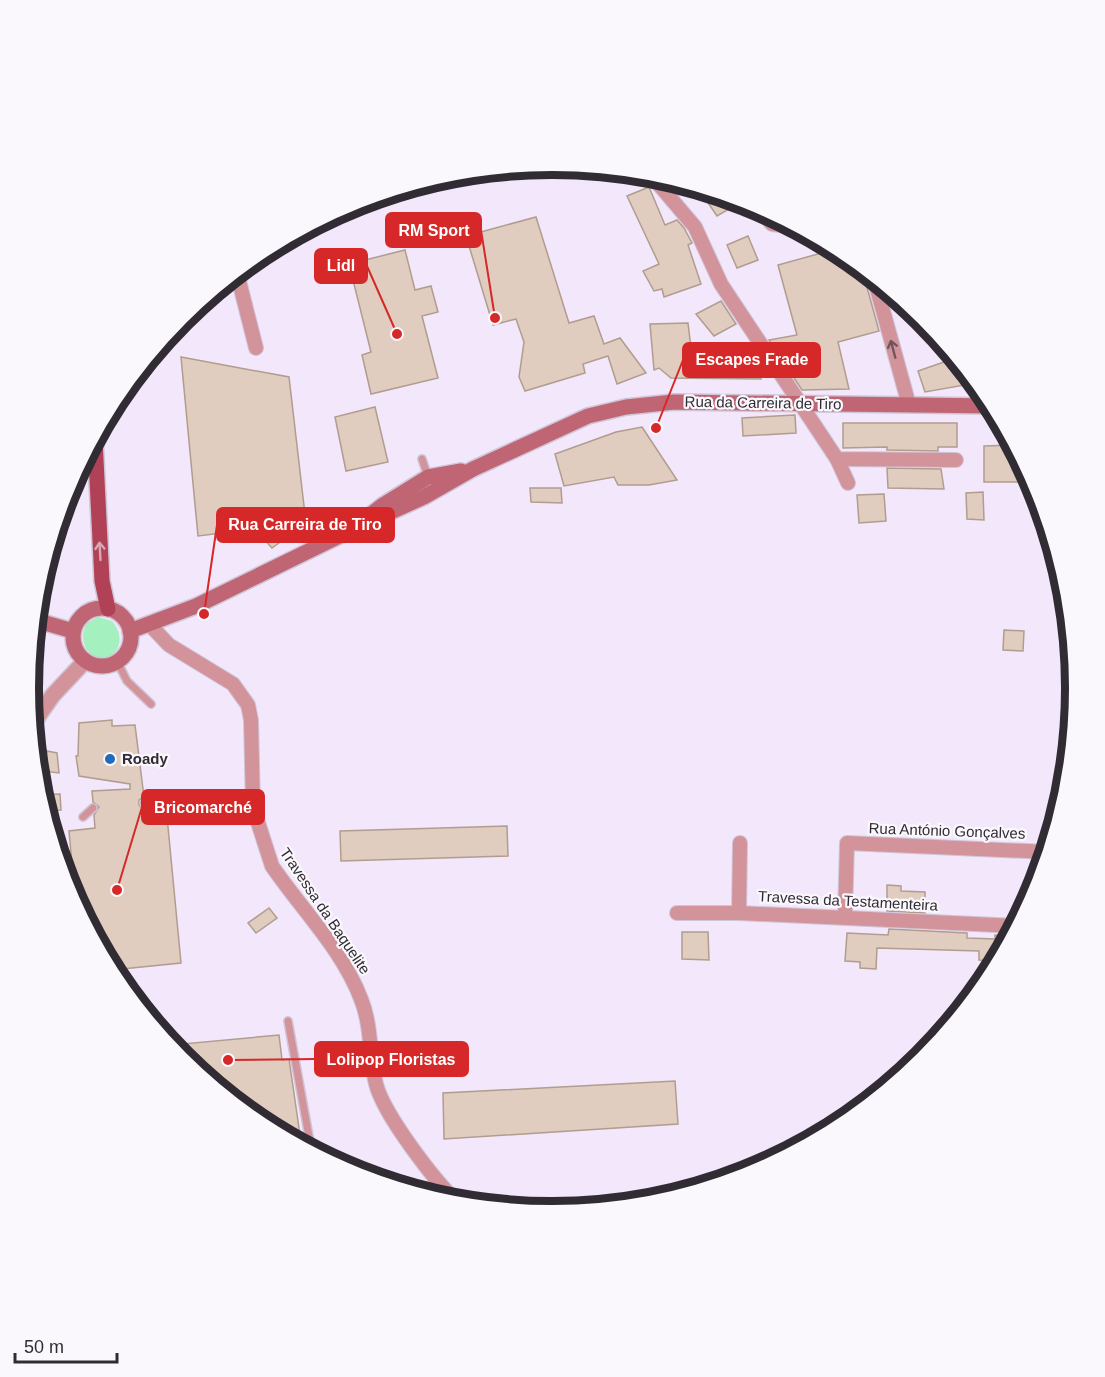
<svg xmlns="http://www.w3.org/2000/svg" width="1105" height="1377" viewBox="0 0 1105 1377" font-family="Arial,sans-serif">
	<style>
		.green { fill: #a4f0be }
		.building { fill: #e1cdbf; stroke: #b09d8f; stroke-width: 1.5 }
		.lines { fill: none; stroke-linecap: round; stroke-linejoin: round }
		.service-casing { stroke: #cfc5d7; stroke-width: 10 }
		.minor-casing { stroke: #cfc5d7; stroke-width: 16 }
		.tertiary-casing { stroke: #cfc5d7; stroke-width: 18 }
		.secondary-casing { stroke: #cfc5d7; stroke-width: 18 }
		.primary-casing { stroke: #cfc5d7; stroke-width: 18 }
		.service { stroke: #d2939a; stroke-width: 7 }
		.minor { stroke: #d2939a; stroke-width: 14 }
		.tertiary { stroke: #d2939a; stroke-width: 15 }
		.secondary { stroke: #c06573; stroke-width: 15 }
		.primary { stroke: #b04157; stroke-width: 15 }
		.oneway { stroke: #71555d }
		.oneway2 { stroke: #d9a6b2 }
		.poi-dot { fill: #216bbb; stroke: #faf8fc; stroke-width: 2 }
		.labels { text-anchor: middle; stroke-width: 4.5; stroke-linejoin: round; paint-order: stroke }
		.street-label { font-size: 15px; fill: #312c34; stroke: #faf8fc }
		.poi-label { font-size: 15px; font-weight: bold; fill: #312c34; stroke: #faf8fc; text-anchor: start }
		.rim { fill: none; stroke: #312c34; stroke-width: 8 }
		.leader { fill: none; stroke: #d62828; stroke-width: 2 }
		.callout-dot { fill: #d62828; stroke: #faf8fc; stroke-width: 2 }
		.callout { fill: #d62828; stroke: #d62828; stroke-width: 2 }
		.callout-label { font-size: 16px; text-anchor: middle; font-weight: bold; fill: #fff }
	</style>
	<rect width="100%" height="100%" fill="#f2e7fb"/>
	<!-- green -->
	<path class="green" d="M98 617 112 621C124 635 122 653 103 660 85 656 78 638 87 623Z"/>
	<!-- building -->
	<g class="building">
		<polygon points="649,187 665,225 677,220 684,228 692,243 688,245 701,284 664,297 662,289 654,291 643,271 659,264 627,196"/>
		<polygon points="698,188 741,201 743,201 717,216"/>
		<polygon points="536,217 569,323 594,316 604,344 620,338 646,373 617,384 608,356 583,364 585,373 525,391 519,377 524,342 516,319 493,325 466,236"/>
		<polygon points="748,236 758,260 737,268 727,245"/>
		<polygon points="836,249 866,272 865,280 879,331 838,342 849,389 802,390 769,340 797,335 778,265"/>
		<polygon points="405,250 415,290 431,286 438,312 422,316 438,378 371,394 362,355 371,352 349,264"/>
		<polygon points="721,301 736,324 714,336 696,314"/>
		<polygon points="688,323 691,348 754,350 760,359 761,379 671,378 659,368 654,370 650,324"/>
		<polygon points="935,332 957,359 976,383 925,392 918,371 944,362"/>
		<polygon points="181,357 289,377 306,523 272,548 255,529 198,536"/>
		<polygon points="375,407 388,462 346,471 335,417"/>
		<polygon points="795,415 796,433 743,436 742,418"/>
		<polygon points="843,423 957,423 957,447 938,447 938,451 887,450 887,447 843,448"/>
		<polygon points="642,427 677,480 649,485 618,485 614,477 564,486 555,454 616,432"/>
		<polygon points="1014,445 1021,459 1022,482 984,482 984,446"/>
		<polygon points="887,468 941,469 944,489 888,488"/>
		<polygon points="530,488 561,488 562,503 531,502"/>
		<polygon points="983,492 984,520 967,519 966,493"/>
		<polygon points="884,494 886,521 859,523 857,495"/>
		<polygon points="1004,630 1024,631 1023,651 1003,650"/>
		<polygon points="1067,659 1074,659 1077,688 1075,701 1065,701"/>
		<polygon points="112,720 112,726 135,725 144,797 139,800 139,805 143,809 166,806 181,963 112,970 68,889 65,876 73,875 69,831 95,828 94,815 99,807 93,802 92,791 130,789 130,784 79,776 76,756 78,756 79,723"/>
		<polygon points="47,751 57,753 59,773 44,771"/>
		<polygon points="1054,782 1067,782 1056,824 1053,823"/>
		<polygon points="60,794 61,810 45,811 40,795"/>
		<polygon points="507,826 508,856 341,861 340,831"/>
		<polygon points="887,885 901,886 901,891 925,892 925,913 887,911"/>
		<polygon points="269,908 277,918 256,933 248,923"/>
		<polygon points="889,929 967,933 967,938 995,939 995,935 1007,936 1007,944 998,961 979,960 979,951 877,948 876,969 860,968 860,962 845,961 847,933 888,935"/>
		<polygon points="682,932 708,932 709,960 682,959"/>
		<polygon points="279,1035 282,1060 289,1059 300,1135 282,1135 261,1124 182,1059 171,1045"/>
		<polygon points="675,1081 678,1124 444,1139 443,1093"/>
	</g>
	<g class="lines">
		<defs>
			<g id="service">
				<polyline points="422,459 428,477"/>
				<polyline points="117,661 127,681 151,704"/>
				<polyline points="144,803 147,802"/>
				<polyline points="83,817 93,808"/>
				<polyline points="288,1021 310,1142 296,1143"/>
			</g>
			<g id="minor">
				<polyline points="650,174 695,227 721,284 837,459 956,460"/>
				<polyline points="756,206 772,224 796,227"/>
				<polyline points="237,273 256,348"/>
				<polyline points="874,278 909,405"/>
				<polyline points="837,459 848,483"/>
				<path d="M149 624 169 645 233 684 248 705 251 720 253 807 272 866C302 910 342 949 361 999 372 1026 369 1056 376 1084 384 1115 434 1180 458 1203"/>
				<polyline points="677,913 739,913 1017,926"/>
				<polyline points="739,913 740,843"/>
				<polyline points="845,917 847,843 1048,852"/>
			</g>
			<polyline id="tertiary" points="32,725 53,695 85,661"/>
			<g id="secondary">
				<polyline points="369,516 383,505 428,477 461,471"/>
				<circle cx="102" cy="637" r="29"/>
				<polyline points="35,620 73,631"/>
				<polyline points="130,631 196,606 362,525 424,497 473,469 588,416 626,407 674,402 993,406"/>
			</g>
			<polyline id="primary" points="95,439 102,581 108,609"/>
		</defs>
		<!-- service casing -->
		<use href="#service" class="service-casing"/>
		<!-- minor casing -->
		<use href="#minor" class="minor-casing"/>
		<!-- tertiary casing -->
		<use href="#tertiary" class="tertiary-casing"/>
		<!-- secondary casing -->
		<use href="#secondary" class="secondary-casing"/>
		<!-- primary casing -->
		<use href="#primary" class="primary-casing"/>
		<!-- service -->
		<use href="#service" class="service"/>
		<!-- minor -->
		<use href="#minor" class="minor"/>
		<!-- tertiary -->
		<use href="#tertiary" class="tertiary"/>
		<!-- secondary -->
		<use href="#secondary" class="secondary"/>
		<!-- primary -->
		<use href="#primary" class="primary"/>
	</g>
	<!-- one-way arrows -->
	<defs><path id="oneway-shaft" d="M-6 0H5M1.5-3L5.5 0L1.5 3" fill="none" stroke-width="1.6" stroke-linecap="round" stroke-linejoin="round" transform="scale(1.5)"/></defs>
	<use class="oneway" href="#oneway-shaft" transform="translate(893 349) rotate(-105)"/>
	<use class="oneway2" href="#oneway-shaft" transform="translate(100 551) rotate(-93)"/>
	<!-- markers -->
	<circle class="poi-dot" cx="110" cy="759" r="6"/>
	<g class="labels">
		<!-- street labels -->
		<g class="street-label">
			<text transform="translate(763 403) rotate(1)" y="5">Rua da Carreira de Tiro</text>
			<text transform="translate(947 831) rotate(2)" y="5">Rua António Gonçalves</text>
			<text transform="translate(848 901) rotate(3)" y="5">Travessa da Testamenteira</text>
			<text transform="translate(325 911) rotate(56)" y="5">Travessa da Baquelite</text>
		</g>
		<!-- poi labels -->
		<g class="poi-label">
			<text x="122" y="764">Roady</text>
		</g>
	</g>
	<!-- crop -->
	<path d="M0 0H1105V1377H0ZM39 688a513 513 0 1 1 1026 0a513 513 0 1 1-1026 0Z" fill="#faf8fc" fill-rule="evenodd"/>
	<path class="rim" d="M39 688a513 513 0 1 1 1026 0a513 513 0 1 1-1026 0Z"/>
	<!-- callouts -->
	<path class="leader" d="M495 318L481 230M397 334L367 266M656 428L683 360M204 614L217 525M117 890L142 807M228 1060L315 1059"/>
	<g class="callout-dot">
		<circle cx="495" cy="318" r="6"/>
		<circle cx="397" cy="334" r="6"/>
		<circle cx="656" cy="428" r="6"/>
		<circle cx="204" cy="614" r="6"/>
		<circle cx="117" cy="890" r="6"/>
		<circle cx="228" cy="1060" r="6"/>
	</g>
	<g class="callout">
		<rect x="386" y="213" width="95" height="34" rx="6"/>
		<rect x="315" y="249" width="52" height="34" rx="6"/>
		<rect x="683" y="343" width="137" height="34" rx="6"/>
		<rect x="217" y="508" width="177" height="34" rx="6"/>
		<rect x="142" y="790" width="122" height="34" rx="6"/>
		<rect x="315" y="1042" width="153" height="34" rx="6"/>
	</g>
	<g class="callout-label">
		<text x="434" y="236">RM Sport</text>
		<text x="341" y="271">Lidl</text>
		<text x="752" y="365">Escapes Frade</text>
		<text x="305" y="530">Rua Carreira de Tiro</text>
		<text x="203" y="813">Bricomarché</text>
		<text x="391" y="1065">Lolipop Floristas</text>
	</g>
	<!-- scale -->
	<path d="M15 1353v9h102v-9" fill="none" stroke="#312c34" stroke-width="3"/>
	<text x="24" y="1353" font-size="18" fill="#312c34" stroke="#faf8fc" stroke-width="4.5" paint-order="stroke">50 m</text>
</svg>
